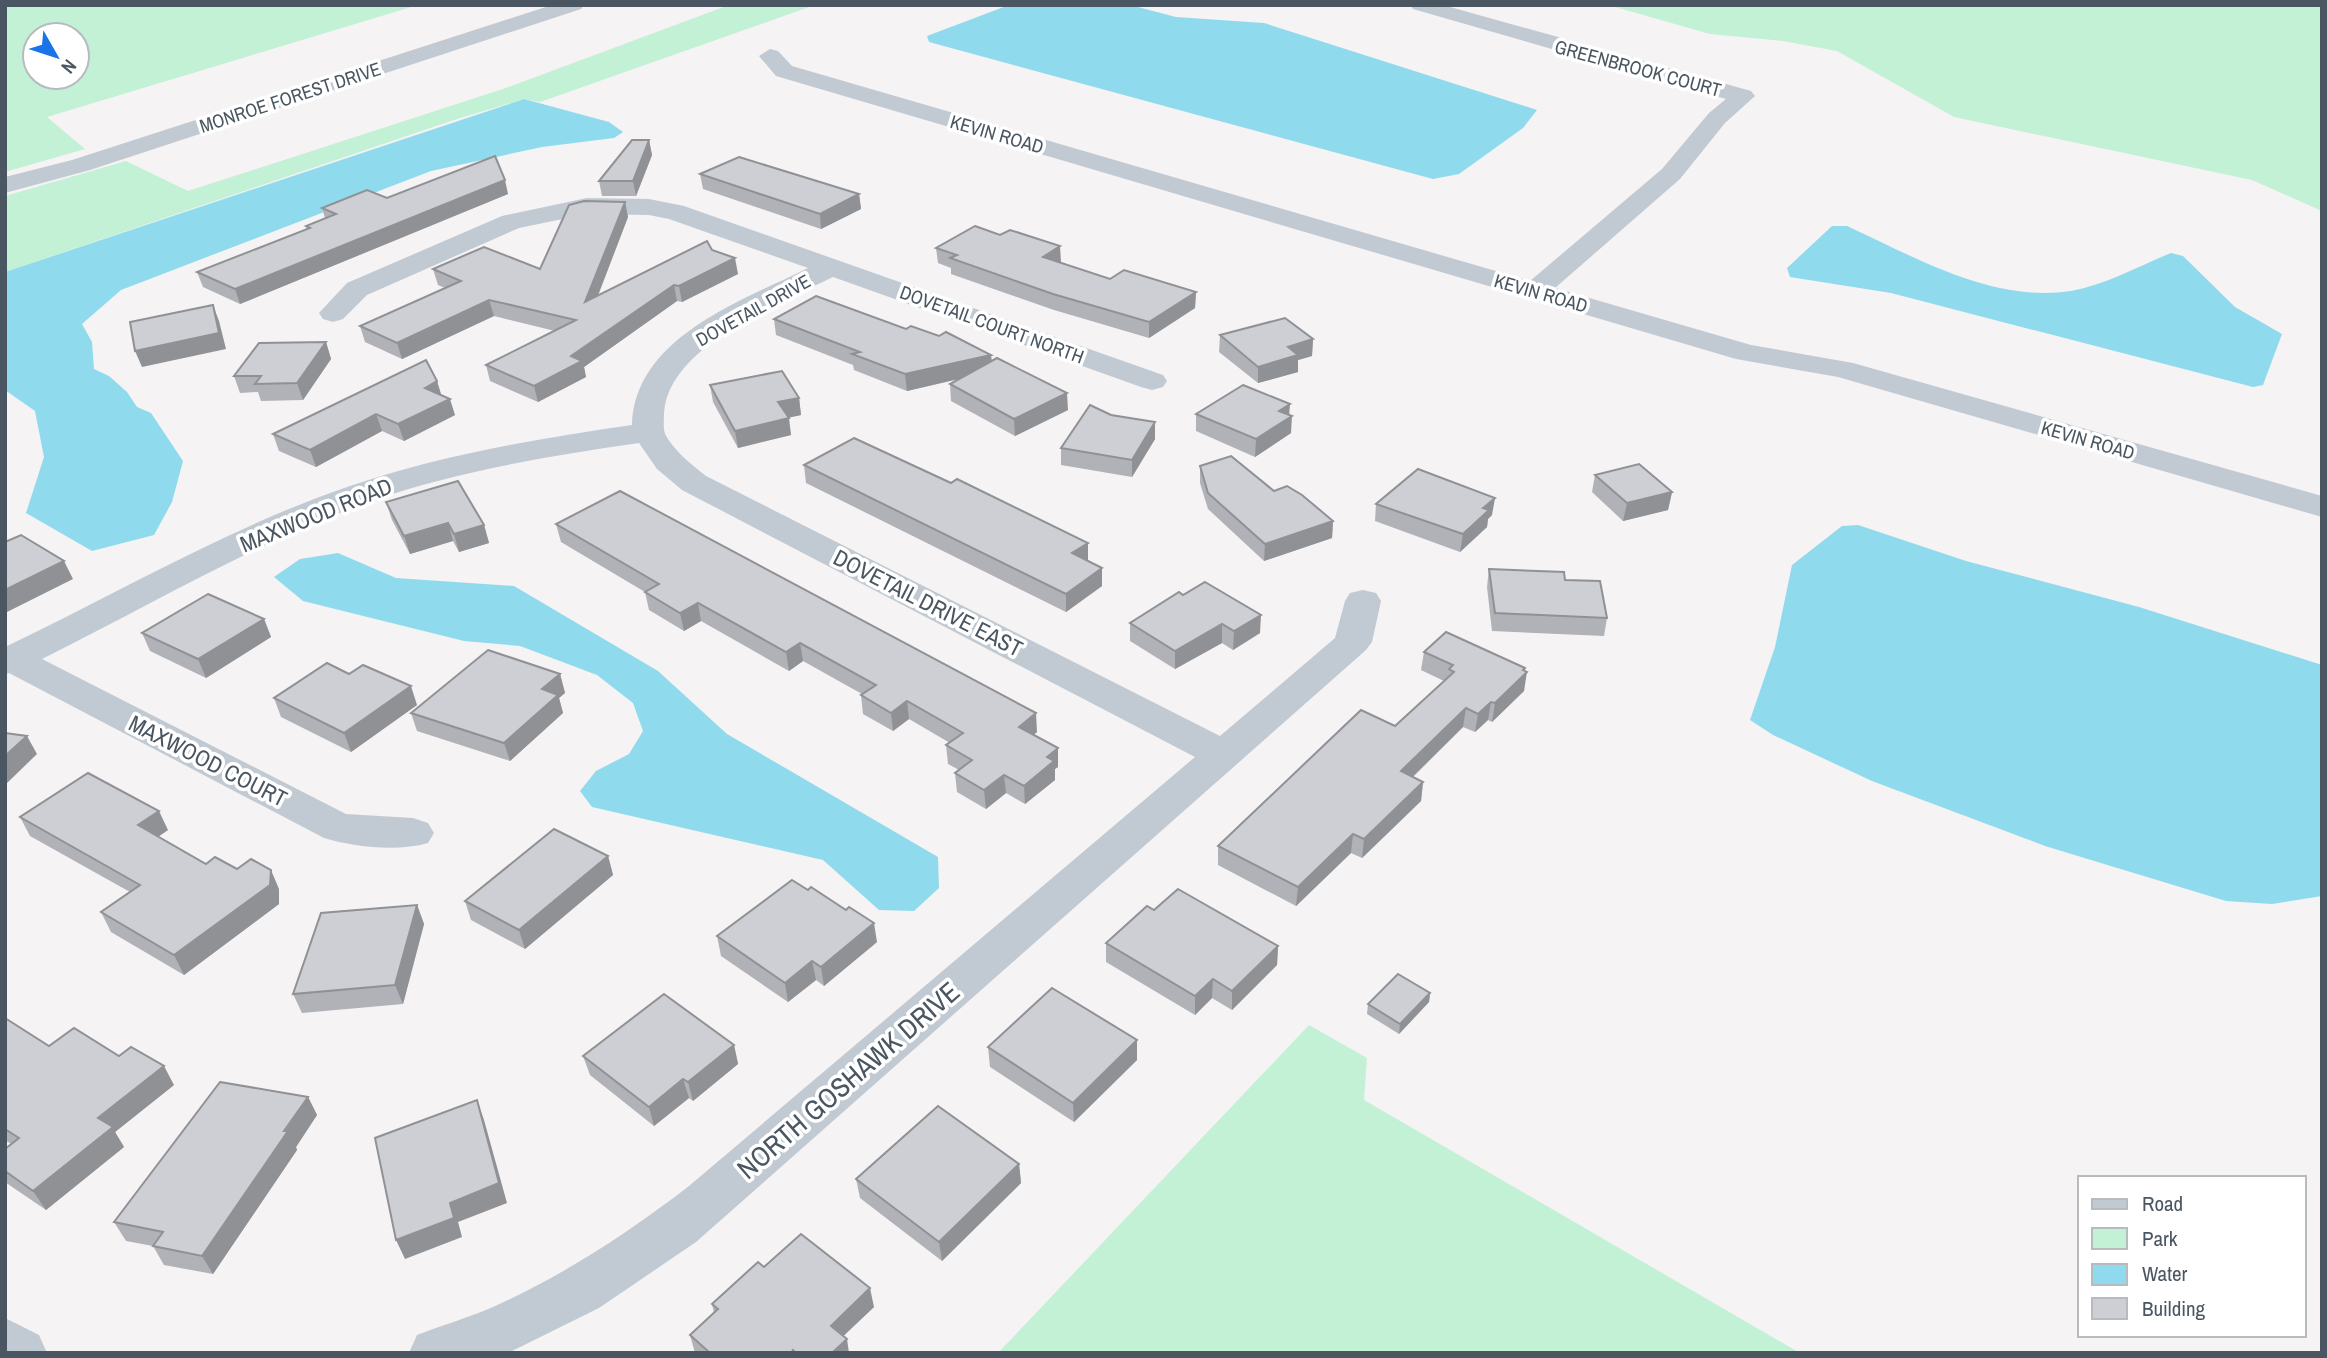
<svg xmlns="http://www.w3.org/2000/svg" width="2327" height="1358" viewBox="0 0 2327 1358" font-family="'Archivo Narrow',sans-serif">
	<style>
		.green { fill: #c3f1d5; fill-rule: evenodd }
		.water { fill: #90daee }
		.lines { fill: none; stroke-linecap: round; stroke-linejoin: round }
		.street { fill: #c1cad2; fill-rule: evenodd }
		.wall { fill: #b0b2b7 }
		.shaded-wall { fill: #909195 }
		.building { fill: #cdcfd5; stroke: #909195; stroke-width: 2 }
		.labels { text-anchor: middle; stroke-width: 7; stroke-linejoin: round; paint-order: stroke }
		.far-street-label { font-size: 19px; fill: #4a5661; stroke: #fff }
		.street-label { font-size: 23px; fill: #4a5661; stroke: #fff }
		.near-street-label { font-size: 28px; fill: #4a5661; stroke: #fff }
	</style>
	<rect width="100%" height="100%" fill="#f5f3f3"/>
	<!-- green -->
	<g class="green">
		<path d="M5 5H418L47 117 85 149 5 172ZM35 35H77V77H35Z"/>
		<polygon points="729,5 815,5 540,102 524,99 457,119 5,272 5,196 126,161 188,191 503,89"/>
		<polygon points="1608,5 2322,5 2322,211 2252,180 1954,117 1837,51 1783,41 1710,34"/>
		<polygon points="1309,1025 1367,1058 1364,1100 1800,1353 998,1353"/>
	</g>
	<!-- water -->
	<g class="water">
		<polygon points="1009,5 1130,5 1176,17 1264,23 1537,110 1523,128 1459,174 1433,179 929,42 927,36"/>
		<polygon points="524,99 609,122 623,132 614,138 542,147 431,171 121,290 82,324 92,342 94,369 109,376 127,392 137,407 151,413 183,461 172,502 154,535 92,551 26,513 44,457 35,411 5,390 5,272"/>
		<path d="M1832 226H1847C1915 257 1992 303 2071 291 2105 285 2139 266 2171 253L2183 256 2235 307 2282 334 2263 385 2253 387 1891 293 1790 277 1787 268Z"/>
		<polygon points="1858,525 1966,561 2139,607 2322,665 2322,896 2272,904 2226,901 2045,846 1872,781 1773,735 1750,720 1775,647 1792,565 1842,526"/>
		<polygon points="338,553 396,578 514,586 658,671 727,734 938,857 939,888 914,911 879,910 823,860 592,807 580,791 596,771 629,754 643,731 633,703 597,675 520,646 464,641 303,601 274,577 300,559"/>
	</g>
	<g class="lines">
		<!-- street -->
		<g class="street">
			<polygon points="552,5 584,5 581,9 90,170 5,193 5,177 72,160"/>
			<polygon points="1410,5 1443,5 1751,91 1755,96 1725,123 1680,179 1555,288 1751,345 1853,363 2322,496 2322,517 1838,377 1736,359 776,76 759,56 770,49 778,51 792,66 1530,281 1662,169 1709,113 1726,99 1413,9"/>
			<path d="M587 198 649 199 684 206 1163 375 1167 381 1163 387 1152 390 1141 387 833 277C781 303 668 346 664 413 664 419 663 428 665 434 674 451 691 464 706 476L1220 736 1335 638 1345 601 1350 593 1363 590 1376 593 1381 601 1372 642 1366 650 696 1242 599 1308 508 1353H409L417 1335C442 1325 468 1318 493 1307 564 1275 628 1233 689 1186L1195 757 682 490 657 469 639 443C549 456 458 471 371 501 256 542 150 605 42 659L346 814 413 818 428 823 434 833 428 843C398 852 354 847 324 838L9 673 5 674V647C118 593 228 528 347 487 439 455 536 439 632 425 635 337 742 301 808 268L669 219 649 215 587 214 519 228 367 295 343 319 333 322 323 319 319 313 347 283 502 216Z"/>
			<polygon points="5,1318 39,1335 47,1353 5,1353"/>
		</g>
	</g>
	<!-- wall -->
	<g class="wall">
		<polygon points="649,140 652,155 636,196 602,196 599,181"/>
		<polygon points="700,174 859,194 861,209 821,229 703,189"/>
		<polygon points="508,194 240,304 203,287 197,272 307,229 306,226 325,218 322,208 387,198"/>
		<polygon points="625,202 628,217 598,296 712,250 738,274 682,302 677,301 584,367 586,377 538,402 490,381 486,365 555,331 494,316 402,359 365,342 360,326 445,288 438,285 433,269 540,269"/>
		<polygon points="936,248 1061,262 1060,262 1110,279 1196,292 1195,308 1149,338 1054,310 951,274 951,268 938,263"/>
		<polygon points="774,319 906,329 991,355 992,361 1068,410 1015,436 951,401 950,384 959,379 907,391 854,370 853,365 776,335"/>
		<polygon points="1220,335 1313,339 1312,356 1298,360 1298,372 1258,383 1219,352"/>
		<polygon points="326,342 331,359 303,400 261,401 258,392 240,393 234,376"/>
		<polygon points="437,381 441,394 455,415 404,441 382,431 316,467 279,451 273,434"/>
		<polygon points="710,385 799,398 801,415 788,418 791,435 738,448 713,402"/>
		<polygon points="1196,414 1289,415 1291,433 1255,457 1196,431"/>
		<polygon points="1111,415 1155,422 1155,439 1132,477 1061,465 1061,448"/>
		<polygon points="804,465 951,483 1088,543 1088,561 1102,568 1102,586 1066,612 806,483"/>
		<polygon points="1200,466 1274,491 1333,521 1332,538 1264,561 1208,509 1200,483"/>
		<polygon points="1595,475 1672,492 1668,510 1623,521 1592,492"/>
		<polygon points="386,502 484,525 489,543 459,552 453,541 410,554 392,520"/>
		<polygon points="1376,504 1492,515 1488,519 1487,527 1460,552 1375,521"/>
		<polygon points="556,524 1037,732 1033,735 1058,767 1055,769 1055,780 1025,804 1006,793 986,809 957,792 955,773 959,770 948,764 946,745 950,743 909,719 893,731 863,714 861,695 862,694 803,661 789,671 701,621 684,631 649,610 645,592 561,542"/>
		<polygon points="1489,569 1565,580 1607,618 1604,636 1492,631 1487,587"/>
		<polygon points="1183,595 1260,633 1233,650 1222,643 1175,669 1130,641 1130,623"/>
		<polygon points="264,619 271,637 206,678 150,651 142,633"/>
		<polygon points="1424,652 1525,668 1524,691 1492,722 1488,720 1475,732 1463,727 1413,777 1423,782 1421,801 1362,858 1351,853 1296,906 1218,865 1218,846 1395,726 1444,681 1421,670"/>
		<polygon points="560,674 565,693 559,698 563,713 510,761 417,731 411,713"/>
		<polygon points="274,698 417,705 351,752 281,717"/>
		<polygon points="20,817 168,830 158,837 206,864 237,869 279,889 279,904 184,975 111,932 101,912 130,892 30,836"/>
		<polygon points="608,856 613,875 525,949 471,920 465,901"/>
		<polygon points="417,905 424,924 403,1004 302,1013 293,994"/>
		<polygon points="1154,910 1278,946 1277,965 1232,1010 1212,998 1195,1015 1106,962 1106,943"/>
		<polygon points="717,936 877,942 824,986 816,980 788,1002 721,956"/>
		<polygon points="1430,993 1429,1002 1399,1034 1367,1014 1368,1004"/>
		<polygon points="5,1018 49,1046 119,1056 174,1085 115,1132 124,1147 46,1210 5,1182 5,1149 11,1144 5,1140"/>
		<polygon points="1137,1040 1137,1060 1074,1122 990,1067 988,1047"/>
		<polygon points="734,1045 738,1064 693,1101 689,1098 654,1126 590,1075 583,1056"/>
		<polygon points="308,1097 317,1115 296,1147 297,1150 213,1274 164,1265 153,1246 126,1241 114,1222"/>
		<polygon points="1019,1164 1021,1183 942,1261 860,1198 856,1179"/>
		<polygon points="764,1267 874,1307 843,1336 849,1353 695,1353 690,1335 714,1313 712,1304"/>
	</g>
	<!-- shaded-wall -->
	<g class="shaded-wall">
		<polygon points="649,140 652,155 636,196 633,181"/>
		<polygon points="505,180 508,194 240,304 235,289"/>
		<polygon points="859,194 861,209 821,229 820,214"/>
		<polygon points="625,202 628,217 589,318 585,302"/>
		<polygon points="1060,246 1061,262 1044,272 1043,257"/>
		<polygon points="735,258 738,274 682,302 679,286"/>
		<polygon points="674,285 677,301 584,367 586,377 538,402 534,386 571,356"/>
		<polygon points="1196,292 1195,308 1149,338 1149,322"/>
		<polygon points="489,300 494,316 402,359 397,343"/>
		<polygon points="213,305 219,321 226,349 142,367 135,351"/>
		<polygon points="1313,339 1312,356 1298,360 1298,372 1258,383 1258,367 1288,347"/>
		<polygon points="326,342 331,359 303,400 297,383"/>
		<polygon points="991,355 992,371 907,391 905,374"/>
		<polygon points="437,381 442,398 425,388"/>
		<polygon points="1067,393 1068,410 1015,436 1014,419"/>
		<polygon points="799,398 801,415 781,419 778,402"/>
		<polygon points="450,399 455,415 404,441 398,424"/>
		<polygon points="1290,404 1289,417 1292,416 1291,433 1255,457 1256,439 1279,411"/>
		<polygon points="376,414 382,431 316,467 310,450"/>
		<polygon points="789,418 791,435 738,448 735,431"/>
		<polygon points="1155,422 1155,439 1132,477 1132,460"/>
		<polygon points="1672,492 1668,510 1623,521 1627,503"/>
		<polygon points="1495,498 1492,515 1488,519 1487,527 1460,552 1463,534 1483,508"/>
		<polygon points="1333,521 1332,538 1264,561 1265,544"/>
		<polygon points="448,523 453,541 410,554 404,536"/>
		<polygon points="484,525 489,543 459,552 454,534"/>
		<polygon points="1088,543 1088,560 1073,571 1072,553"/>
		<polygon points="64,561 73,579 5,613 5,590"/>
		<polygon points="1102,568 1102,586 1066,612 1066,594"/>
		<polygon points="698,603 701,621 684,631 680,613"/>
		<polygon points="1261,615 1260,633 1233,650 1234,631"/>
		<polygon points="264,619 271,637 206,678 198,659"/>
		<polygon points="1222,624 1222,643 1175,669 1175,651"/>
		<polygon points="800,643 803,661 789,671 786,652"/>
		<polygon points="1525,668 1524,675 1527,672 1524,691 1492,722 1495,703"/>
		<polygon points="560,674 565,693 559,698 563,713 510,761 504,743 542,689"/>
		<polygon points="411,686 417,705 351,752 344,733"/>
		<polygon points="907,701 909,719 893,731 891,713"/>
		<polygon points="1491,702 1488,720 1475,732 1478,714"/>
		<polygon points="1466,708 1463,727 1399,790 1401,771"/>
		<polygon points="1036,713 1037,732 1020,746 1019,727"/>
		<polygon points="27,736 37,754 5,785 5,756"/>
		<polygon points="1058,748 1058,767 1055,769 1055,780 1025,804 1024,786 1047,757"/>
		<polygon points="1004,775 1006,793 986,809 984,790"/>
		<polygon points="1423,782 1421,801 1362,858 1364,839"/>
		<polygon points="159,811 168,830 147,844 138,825"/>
		<polygon points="1353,834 1351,853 1296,906 1298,887"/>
		<polygon points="608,856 613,875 525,949 519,930"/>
		<polygon points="271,870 279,889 279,904 184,975 174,955"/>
		<polygon points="417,905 424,924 403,1004 395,985"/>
		<polygon points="874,923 877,942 824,986 821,967"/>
		<polygon points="1278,946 1277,965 1232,1010 1232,991"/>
		<polygon points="812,961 816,980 788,1002 785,983"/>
		<polygon points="1213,979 1212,998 1195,1015 1195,996"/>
		<polygon points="1430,993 1429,1002 1399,1034 1400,1024"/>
		<polygon points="1137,1040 1137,1060 1074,1122 1073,1103"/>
		<polygon points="734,1045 738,1064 693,1101 688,1082"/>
		<polygon points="164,1066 174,1085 115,1132 124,1147 46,1210 33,1191 98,1118"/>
		<polygon points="683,1079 689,1098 654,1126 649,1107"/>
		<polygon points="308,1097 317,1115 296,1147 297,1150 213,1274 202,1256"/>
		<polygon points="477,1100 484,1120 507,1203 458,1222 462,1237 405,1259 396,1240 450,1203"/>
		<polygon points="1019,1164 1021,1183 942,1261 939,1242"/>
		<polygon points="870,1288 874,1307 835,1344 831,1326"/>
		<polygon points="847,1339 849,1353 832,1353"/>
	</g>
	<!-- building -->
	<g class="building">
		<polygon points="632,140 649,140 633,181 599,181"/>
		<polygon points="495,156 505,180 235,289 197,272 310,228 306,226 336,214 322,208 367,190 387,198"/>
		<polygon points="739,157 859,194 820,214 700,174"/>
		<polygon points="584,201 625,202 585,302 707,241 712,250 735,258 679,286 674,285 571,356 582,361 534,386 486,365 576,320 489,300 397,343 360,326 461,281 433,269 484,247 540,269 569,205"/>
		<polygon points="975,226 1000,235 1010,230 1060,246 1043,257 1110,279 1124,270 1196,292 1149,322 1053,294 950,258 957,255 936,248"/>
		<polygon points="816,296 906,329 911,326 939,336 946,332 991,355 905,374 852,354 860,352 774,319"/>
		<polygon points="213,305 219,333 135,351 130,322"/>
		<polygon points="1285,318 1313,339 1288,347 1298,355 1258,367 1220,335"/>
		<polygon points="326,342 297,383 255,384 261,376 234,376 259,343"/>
		<polygon points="997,358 1067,393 1014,419 950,384"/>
		<polygon points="426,360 437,381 425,388 450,399 398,424 376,414 310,450 273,434"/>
		<polygon points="782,371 799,398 778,402 789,418 735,431 710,385"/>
		<polygon points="1243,385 1290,404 1279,411 1292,416 1256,439 1196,414"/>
		<polygon points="1090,405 1111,415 1155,422 1132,460 1061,448"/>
		<polygon points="854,438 951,483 957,479 1088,543 1072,553 1102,568 1066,594 804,465"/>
		<polygon points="1231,456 1274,491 1287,486 1302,495 1333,521 1265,544 1208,493 1200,466"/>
		<polygon points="1639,464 1672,492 1627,503 1595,475"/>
		<polygon points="1418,469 1495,498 1483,508 1489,510 1463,534 1376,504"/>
		<polygon points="458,481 484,525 454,534 448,523 404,536 386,502"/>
		<polygon points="620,491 1036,713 1019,727 1058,748 1047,757 1054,761 1024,786 1004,775 984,790 955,773 972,760 946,745 963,733 907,701 891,713 861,695 876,685 800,643 786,652 698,603 680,613 645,592 659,584 556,524"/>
		<polygon points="21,535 64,561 5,590 5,542"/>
		<polygon points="1489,569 1564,572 1565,580 1600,581 1607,618 1495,613"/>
		<polygon points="1205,582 1261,615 1234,631 1222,624 1175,651 1130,623 1179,592 1183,595"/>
		<polygon points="208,594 264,619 198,659 142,633"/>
		<polygon points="1446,632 1525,668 1523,670 1527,672 1495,703 1491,702 1478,714 1466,708 1401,771 1423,782 1364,839 1353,834 1298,887 1218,846 1361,710 1395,726 1454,672 1449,669 1453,665 1424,652"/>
		<polygon points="488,650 560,674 542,689 558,695 504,743 411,713"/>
		<polygon points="327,663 349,674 363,665 411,686 344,733 274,698"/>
		<polygon points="5,733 27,736 5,756"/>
		<polygon points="88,773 159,811 138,825 206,864 215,857 237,869 251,859 271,870 270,885 174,955 101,912 140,885 20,817"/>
		<polygon points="554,829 608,856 519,930 465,901"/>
		<polygon points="792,880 808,890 811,887 846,910 849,907 874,923 821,967 812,961 785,983 717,936"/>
		<polygon points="1178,889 1278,946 1232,991 1213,979 1195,996 1106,943 1147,906 1154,910"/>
		<polygon points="417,905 395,985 293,994 321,913"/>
		<polygon points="1398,974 1430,993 1400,1024 1368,1004"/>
		<polygon points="1052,988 1137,1040 1073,1103 988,1047"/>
		<polygon points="664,994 734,1045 688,1082 683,1079 649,1107 583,1056"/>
		<polygon points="5,1018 49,1046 74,1028 119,1056 131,1047 164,1066 98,1118 113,1127 33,1191 5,1171 5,1149 19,1138 5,1129"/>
		<polygon points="220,1082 308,1097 284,1131 288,1131 202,1256 153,1246 163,1232 114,1222"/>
		<polygon points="477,1100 499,1183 450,1203 454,1218 396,1240 375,1138"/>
		<polygon points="938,1106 1019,1164 939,1242 856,1179"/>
		<polygon points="801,1234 870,1288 831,1326 847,1339 832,1353 796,1353 793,1350 791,1353 710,1353 690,1335 718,1309 712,1304 758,1262 764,1267"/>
	</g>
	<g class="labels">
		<!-- far-street labels -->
		<g class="far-street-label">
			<text transform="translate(1638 68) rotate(15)" y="7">GREENBROOK COURT</text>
			<text transform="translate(290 97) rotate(-18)" y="7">MONROE FOREST DRIVE</text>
			<text transform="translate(997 134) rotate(16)" y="7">KEVIN ROAD</text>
			<text transform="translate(1541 293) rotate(16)" y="7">KEVIN ROAD</text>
			<text transform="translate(753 310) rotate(-29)" y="7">DOVETAIL DRIVE</text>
			<text transform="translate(992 324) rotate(20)" y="7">DOVETAIL COURT NORTH</text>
			<text transform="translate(2088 440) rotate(16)" y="7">KEVIN ROAD</text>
		</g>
		<!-- street labels -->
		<g class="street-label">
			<text transform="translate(316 515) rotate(-22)" y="8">MAXWOOD ROAD</text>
			<text transform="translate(928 603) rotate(27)" y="8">DOVETAIL DRIVE EAST</text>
			<text transform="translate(208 761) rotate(27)" y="8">MAXWOOD COURT</text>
		</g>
		<!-- near-street labels -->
		<g class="near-street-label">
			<text transform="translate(848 1080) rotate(-41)" y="10">NORTH GOSHAWK DRIVE</text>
		</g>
	</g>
	<!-- border -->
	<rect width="2327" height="1358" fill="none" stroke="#4a5661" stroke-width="14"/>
	<!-- legend -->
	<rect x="2078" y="1176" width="228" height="161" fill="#ffffff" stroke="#b7bbc0" stroke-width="2"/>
	<rect x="2092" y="1199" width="35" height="10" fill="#c1cad2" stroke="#b7bbc0" stroke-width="2"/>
	<text x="2142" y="1211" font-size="21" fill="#4a5661">Road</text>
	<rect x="2092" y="1228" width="35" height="21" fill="#c3f1d5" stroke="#b7bbc0" stroke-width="2"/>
	<text x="2142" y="1246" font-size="21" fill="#4a5661">Park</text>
	<rect x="2092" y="1264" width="35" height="21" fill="#90daee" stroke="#b7bbc0" stroke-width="2"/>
	<text x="2142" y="1281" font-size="21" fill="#4a5661">Water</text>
	<rect x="2092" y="1298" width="35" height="21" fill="#cdcfd5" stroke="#b7bbc0" stroke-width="2"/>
	<text x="2142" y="1316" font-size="21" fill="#4a5661">Building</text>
	<!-- north arrow -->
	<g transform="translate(56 56) rotate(129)"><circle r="33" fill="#ffffff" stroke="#b7bbc0" stroke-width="2"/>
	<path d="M0-5L12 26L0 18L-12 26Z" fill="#1a73e8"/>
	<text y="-10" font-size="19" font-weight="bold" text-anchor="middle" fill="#4a5661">N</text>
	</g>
</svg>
